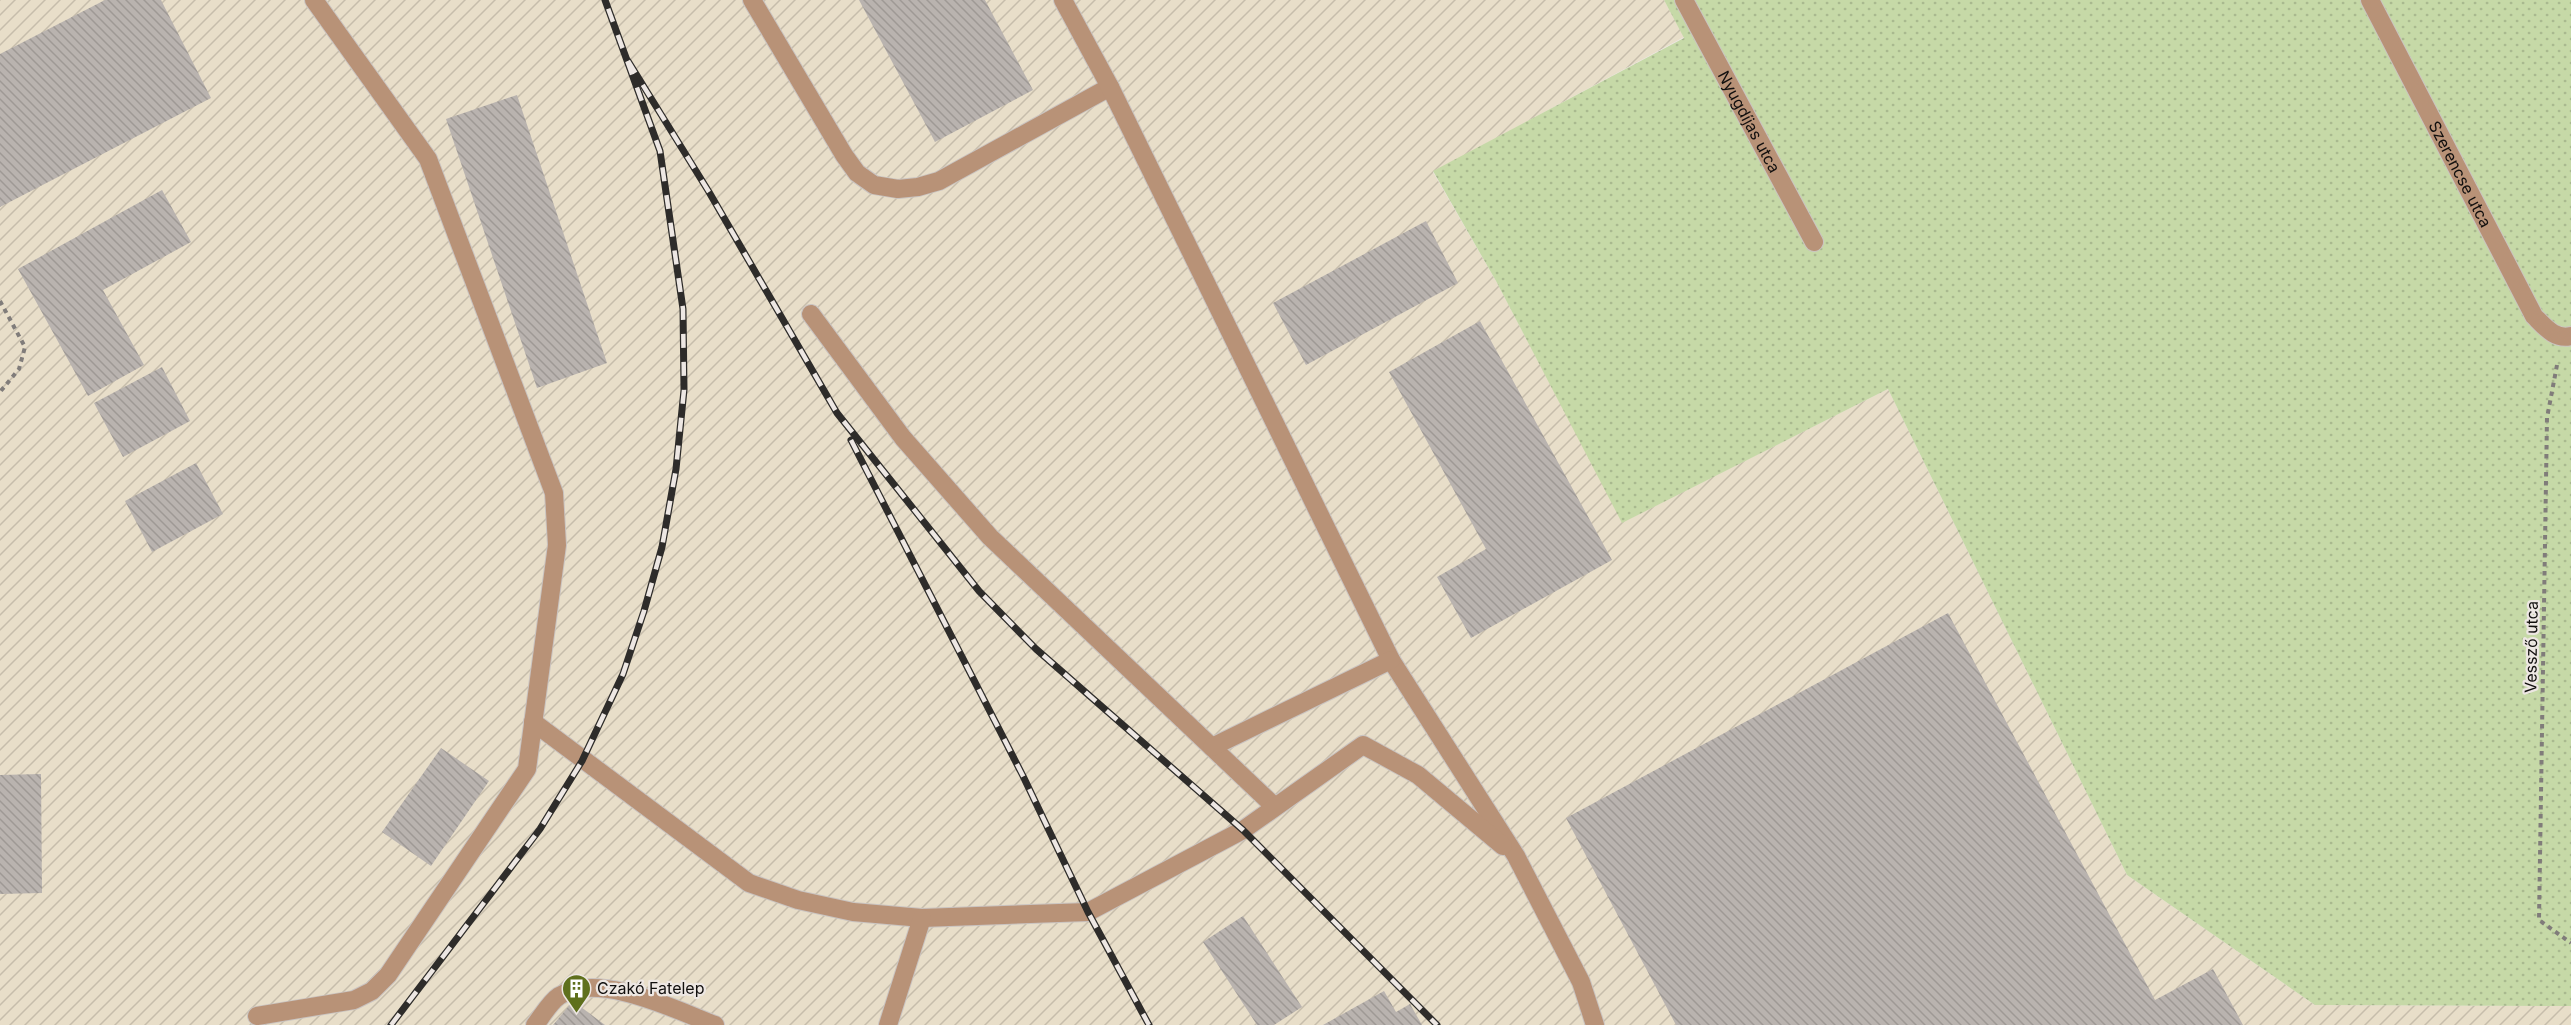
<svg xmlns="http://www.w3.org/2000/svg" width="2571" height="1025" viewBox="0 0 2571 1025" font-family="Inter,sans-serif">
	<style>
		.industrial { fill: url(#industrial-furrows) }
		.park { fill: url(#park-dots) }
		.building { fill: url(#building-back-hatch) }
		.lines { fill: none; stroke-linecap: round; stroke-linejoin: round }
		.minor-casing { stroke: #cac4c1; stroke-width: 20 }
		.path { stroke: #807c7a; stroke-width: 4; stroke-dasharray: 4.5 4.5; stroke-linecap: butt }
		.minor { stroke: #b89277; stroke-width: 18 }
		.rail-casing { stroke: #2e2c2a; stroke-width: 7 }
		.rail { stroke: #ede7e3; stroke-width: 4.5; stroke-dasharray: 14; stroke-linecap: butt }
		.labels { text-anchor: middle; stroke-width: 4.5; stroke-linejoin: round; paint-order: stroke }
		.street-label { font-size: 16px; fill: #110f0e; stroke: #ede7e3 }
		.poi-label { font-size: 16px; fill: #110f0e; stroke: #ede7e3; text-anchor: start }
	</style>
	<defs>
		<pattern id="industrial-furrows" width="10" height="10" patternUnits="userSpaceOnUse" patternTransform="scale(1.5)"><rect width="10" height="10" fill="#e8dec9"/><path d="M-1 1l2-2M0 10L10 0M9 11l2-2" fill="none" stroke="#c6bdab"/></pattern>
		<pattern id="park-dots" width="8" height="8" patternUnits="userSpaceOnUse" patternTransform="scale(1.5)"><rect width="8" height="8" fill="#c6d9a7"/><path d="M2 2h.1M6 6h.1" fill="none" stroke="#a9b98f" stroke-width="1.8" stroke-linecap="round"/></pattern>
		<pattern id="building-back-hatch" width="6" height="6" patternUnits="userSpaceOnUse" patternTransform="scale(1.5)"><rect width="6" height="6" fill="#b9b3af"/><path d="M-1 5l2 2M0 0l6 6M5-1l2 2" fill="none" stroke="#9e9995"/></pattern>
	</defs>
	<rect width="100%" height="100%" fill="#ede7e3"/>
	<!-- industrial -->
	<polygon class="industrial" points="0,0 1664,0 1684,37 1433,172 1496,281 1623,522 1888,389 2127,875 2315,1005 2571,1006 2571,1025 0,1025"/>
	<!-- park -->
	<polygon class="park" points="1664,0 2571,0 2571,1006 2315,1005 2127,875 1888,389 1622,523 1496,281 1433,171 1684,38"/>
	<!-- building -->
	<g class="building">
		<polygon points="105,0 161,0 211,98 0,207 0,54"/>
		<polygon points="859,0 985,0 1033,90 935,142"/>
		<polygon points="517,95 607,363 537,388 446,119"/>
		<polygon points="162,190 191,242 103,290 144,365 88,396 18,269"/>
		<polygon points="1426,221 1458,283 1306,365 1273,303"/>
		<polygon points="1480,321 1612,560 1471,638 1437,577 1486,549 1389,372"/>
		<polygon points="162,367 190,421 123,457 94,403"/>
		<polygon points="196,463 223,514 152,552 125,501"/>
		<polygon points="1948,613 2155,1000 2213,969 2243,1025 1676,1025 1566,818"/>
		<polygon points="441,748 489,781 431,866 382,832"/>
		<polygon points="41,774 42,893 0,894 0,775"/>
		<polygon points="1243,916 1302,1007 1274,1025 1257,1025 1203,942"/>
		<polygon points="1384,991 1396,1012 1410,1004 1422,1025 1323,1025"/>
		<polygon points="573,1001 605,1025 553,1025"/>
	</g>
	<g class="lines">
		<defs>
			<g id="minor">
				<polyline points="752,0 844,155 857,173 874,185 898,189 918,187 939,181 1110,87"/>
				<polyline points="1063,0 1110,87 1391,660 1516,856 1581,982 1595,1025"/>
				<path id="s1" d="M1684 0 1814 242"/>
				<path id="s2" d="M2370 0 2534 316C2545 327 2555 340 2571 336"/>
				<polyline points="811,314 903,438 990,537 1274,806"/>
				<polyline points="533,722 749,883 798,900 853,912 922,918 1088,912 1243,830 1363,745 1418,775 1503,846"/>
				<polyline points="1212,747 1391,660"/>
				<polyline points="257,1016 354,1000 372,991 388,975 527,769 557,545 554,493 428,159 314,0"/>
				<path d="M535 1025C542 1016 550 1002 559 996 598 971 676 1010 715 1025"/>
				<polyline points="888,1025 922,918"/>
			</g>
		</defs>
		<!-- minor casing -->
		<use href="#minor" class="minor-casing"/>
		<!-- path -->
		<g class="path">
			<polyline points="0,301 25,347 19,369 0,392"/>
			<polyline points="2557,365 2547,418 2539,920 2571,943"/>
		</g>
		<!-- minor -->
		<use href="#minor" class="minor"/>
		<defs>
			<g id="rail">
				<polyline points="628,61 709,192 837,413 979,591 1036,649 1243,830 1437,1025"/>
				<polyline points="851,440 1023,776 1088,912 1149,1025"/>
				<polyline points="391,1025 540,829 582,761 623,674 644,611 662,547 676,469 684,390 683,309 660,151 605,0"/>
			</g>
		</defs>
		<!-- rail casing -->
		<use href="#rail" class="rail-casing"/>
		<!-- rail -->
		<use href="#rail" class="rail"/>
	</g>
	<!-- icons -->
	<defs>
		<symbol id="building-pin" viewBox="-11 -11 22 30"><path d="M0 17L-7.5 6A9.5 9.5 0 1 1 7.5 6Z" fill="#5f701d" stroke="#ede7e3"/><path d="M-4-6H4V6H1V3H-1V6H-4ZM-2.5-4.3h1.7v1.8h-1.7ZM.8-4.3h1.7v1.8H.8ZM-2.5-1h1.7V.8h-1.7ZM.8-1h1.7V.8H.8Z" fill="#fff"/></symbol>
	</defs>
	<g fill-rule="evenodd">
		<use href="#building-pin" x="560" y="972" width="33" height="45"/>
	</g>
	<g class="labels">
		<!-- street labels -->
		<g class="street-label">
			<text dy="6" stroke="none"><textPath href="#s1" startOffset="138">Nyugdíjas utca</textPath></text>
			<text dy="6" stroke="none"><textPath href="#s2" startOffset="196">Szerencse utca</textPath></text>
			<text transform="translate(2531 647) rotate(-89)" y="6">Vessző utca</text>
		</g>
		<!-- poi labels -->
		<g class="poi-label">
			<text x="597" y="994">Czakó Fatelep</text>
		</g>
	</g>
</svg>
